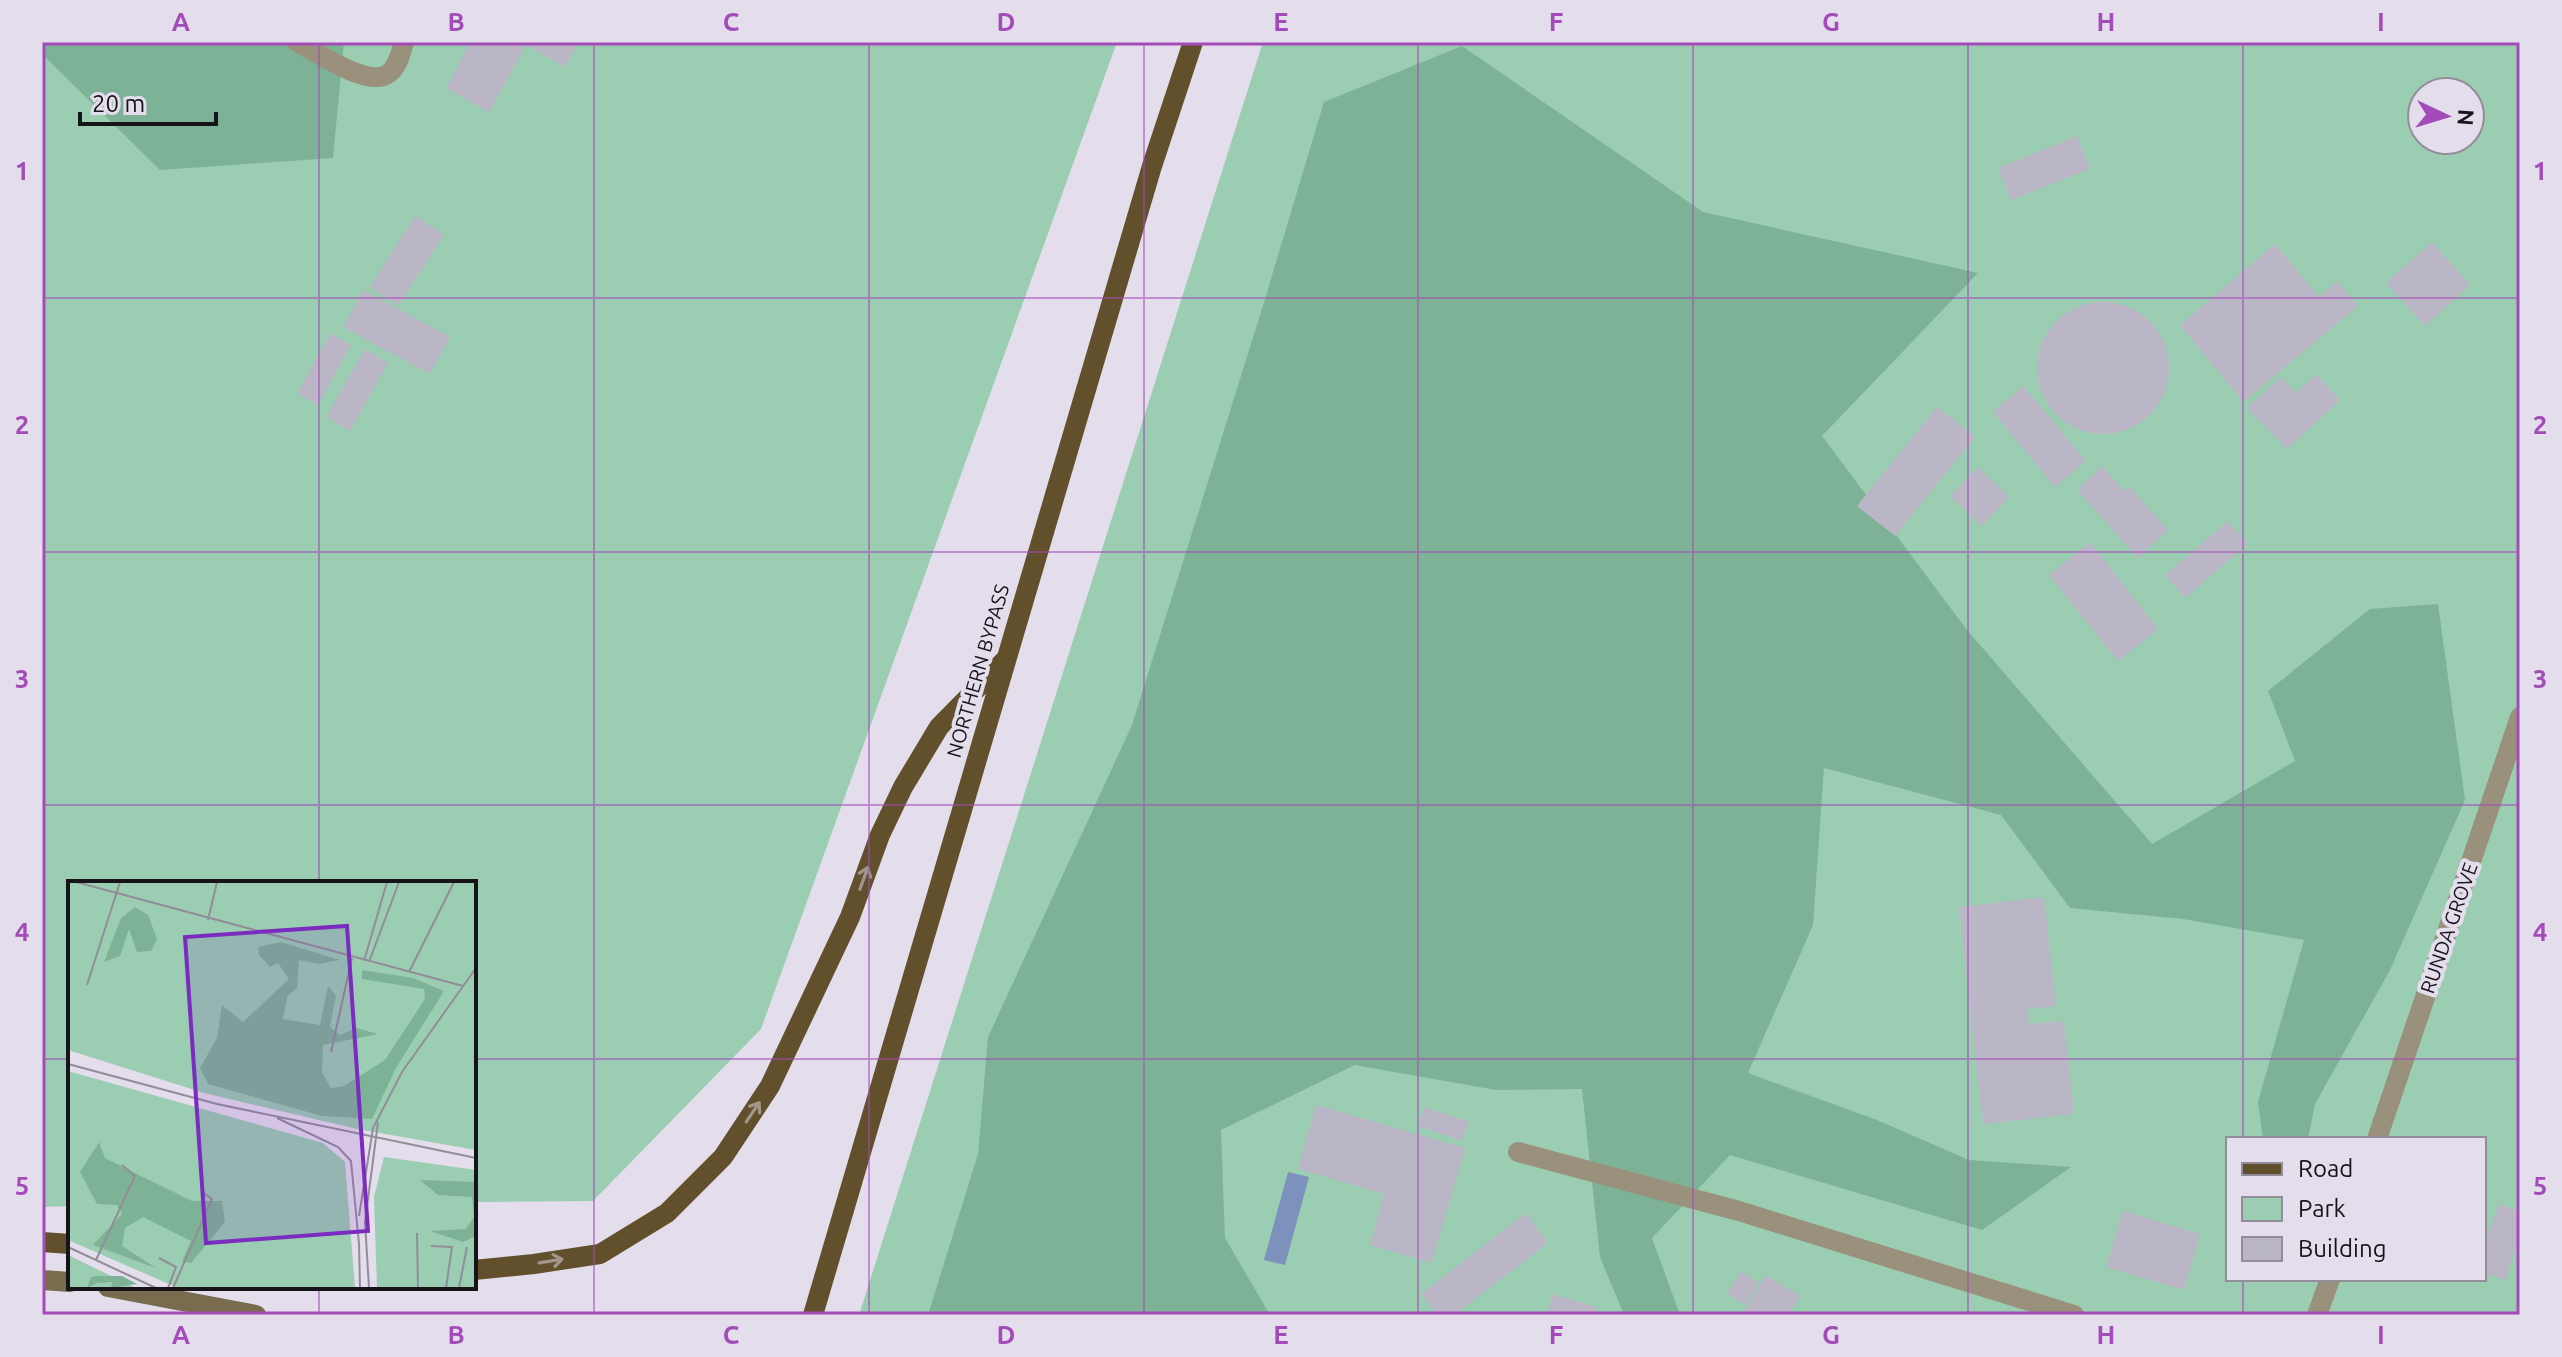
<svg xmlns="http://www.w3.org/2000/svg" width="2562" height="1357" viewBox="0 0 2562 1357" font-family="Ubuntu,sans-serif">
	<style>
		.green { fill: #9bcdb2; fill-rule: evenodd }
		.forest { fill: #7eb296 }
		.water { fill: #7c91bb }
		.building { fill: #bab6c5 }
		.lines { fill: none; stroke-linecap: round; stroke-linejoin: round }
		.lane { stroke: #9a917d; stroke-width: 20 }
		.street { stroke: #9a917d; stroke-width: 20 }
		.secondary { stroke: #796b4d; stroke-width: 20 }
		.primary { stroke: #61502b; stroke-width: 20 }
		.oneway { stroke: #a2968c }
		.grid { fill: none; stroke: #a34bb8; stroke-width: 2; stroke-opacity: 0.55 }
		.labels { text-anchor: middle; stroke-width: 8; stroke-linejoin: round; paint-order: stroke }
		.street-label { font-size: 20px; fill: #171419; stroke: #e4ddec }
		.inset-road { fill: none; stroke: #928d98; stroke-width: 2 }
		.view { fill: #7b2cbf; fill-opacity: 0.15; stroke: #7b2cbf; stroke-width: 4 }
		.inset-edge { fill: none; stroke: #171419; stroke-width: 4 }
		.neatline { fill: none; stroke: #a34bb8; stroke-width: 3 }
		.grid-label { font-size: 26px; text-anchor: middle; font-weight: bold; fill: #a34bb8 }
	</style>
	<rect width="100%" height="100%" fill="#e4ddec"/>
	<!-- green -->
	<g class="green">
		<polygon points="42,42 1117,42 761,1029 593,1201 474,1202 474,883 70,883 70,1206 42,1207"/>
		<path d="M1263 42H2520V1315H859ZM2422 92H2470V140H2422ZM2228 1139H2484V1279H2228Z"/>
	</g>
	<!-- forest -->
	<g class="forest">
		<polygon points="42,42 344,42 333,158 160,170 42,54"/>
		<polygon points="1462,46 1703,212 1978,273 1822,436 1967,630 2152,844 2295,761 2268,691 2370,609 2438,604 2465,800 2390,970 2315,1104 2308,1139 2263,1139 2258,1102 2304,940 2183,919 2070,908 2001,815 1824,768 1813,925 1748,1073 1877,1120 1969,1160 2071,1167 1982,1230 1730,1155 1652,1238 1680,1315 1624,1315 1600,1257 1582,1089 1496,1090 1355,1065 1221,1130 1225,1238 1270,1315 928,1315 978,1154 988,1037 1132,725 1265,299 1324,102"/>
	</g>
	<!-- water -->
	<polygon class="water" points="1288,1172 1309,1177 1285,1265 1264,1260"/>
	<!-- building -->
	<g class="building">
		<polygon points="470,42 579,42 565,67 526,45 489,112 446,88"/>
		<polygon points="2077,136 2090,169 2011,200 1998,168"/>
		<polygon points="415,216 444,235 398,306 370,287"/>
		<polygon points="2432,242 2470,285 2425,326 2386,283"/>
		<polygon points="2275,244 2319,297 2337,281 2358,306 2243,402 2180,325"/>
		<polygon points="363,290 450,337 430,374 343,327"/>
		<circle cx="2103" cy="368" r="66"/>
		<polygon points="330,333 351,345 318,405 297,393"/>
		<polygon points="365,349 388,363 350,431 326,417"/>
		<polygon points="2316,374 2340,400 2287,449 2247,408 2281,377 2296,393"/>
		<polygon points="2023,386 2086,461 2055,487 1993,412"/>
		<polygon points="1937,407 1975,437 1895,536 1857,506"/>
		<polygon points="2102,466 2124,491 2130,487 2168,530 2138,558 2077,490"/>
		<polygon points="1978,467 2009,497 1982,526 1950,496"/>
		<polygon points="2228,521 2248,544 2185,598 2165,575"/>
		<polygon points="2090,542 2158,629 2118,661 2049,575"/>
		<polygon points="2044,897 2056,1006 2027,1009 2029,1024 2064,1021 2074,1114 1983,1124 1959,907"/>
		<polygon points="1316,1105 1465,1148 1432,1263 1370,1245 1384,1194 1298,1169"/>
		<polygon points="1425,1107 1469,1122 1462,1141 1418,1126"/>
		<polygon points="2499,1204 2520,1211 2520,1237 2505,1280 2484,1273 2484,1241 2486,1241"/>
		<polygon points="2123,1211 2200,1234 2184,1290 2106,1267"/>
		<polygon points="1526,1213 1548,1243 1454,1315 1437,1315 1421,1294"/>
		<polygon points="1741,1271 1759,1283 1745,1305 1727,1294"/>
		<polygon points="1766,1275 1800,1296 1788,1315 1741,1315"/>
		<polygon points="1552,1294 1597,1307 1595,1315 1547,1315"/>
	</g>
	<g class="lines">
		<!-- lane -->
		<g class="lane">
			<path d="M297 42C317 52 365 86 386 75 397 70 401 53 404 42"/>
			<polyline points="1518,1152 1739,1211 2074,1315"/>
		</g>
		<!-- street -->
		<g class="street">
			<polyline points="2377,1139 2520,717"/>
			<polyline points="2317,1315 2330,1279"/>
		</g>
		<!-- secondary -->
		<g class="secondary">
			<polyline points="42,1280 70,1282"/>
			<polyline points="108,1287 256,1315"/>
		</g>
		<!-- primary -->
		<g class="primary">
			<polyline points="42,1242 70,1244"/>
			<polyline points="474,1270 534,1264 600,1254 667,1213 723,1157 770,1086 850,917 880,835 903,787 939,727 1004,661"/>
			<polyline points="813,1315 1152,166 1193,42"/>
		</g>
	</g>
	<!-- one-way arrows -->
	<defs><path id="oneway-shaft" d="M-6 0H5M1.5-3L5.5 0L1.5 3" fill="none" stroke-width="1.6" stroke-linecap="round" stroke-linejoin="round" transform="scale(2)"/></defs>
	<g class="oneway">
		<use href="#oneway-shaft" transform="translate(864 878) rotate(-70)"/>
		<use href="#oneway-shaft" transform="translate(753 1112) rotate(-56)"/>
		<use href="#oneway-shaft" transform="translate(551 1261) rotate(-9)"/>
	</g>
	<!-- grid -->
	<path class="grid" d="M319 42V883M594 42V1315M869 42V1315M1144 42V1315M1418 42V1315M1693 42V1315M1968 42V1315M2243 42V1139M42 298H2520M42 552H2520M42 805H2520M42 1059H70M474 1059H2520M2243 1279V1315M319 1287V1315"/>
	<g class="labels">
		<!-- street labels -->
		<g class="street-label">
			<text transform="translate(978 671) rotate(-74)" y="7">NORTHERN BYPASS</text>
			<text transform="translate(2449 928) rotate(-71)" y="7">RUNDA GROVE</text>
		</g>
	</g>
	<!-- overview -->
	<g transform="translate(68 881)">
		<rect width="408" height="408" fill="#e4ddec"/>
		<path d="M0 1H408V269L289 248 136 212 0 169ZM0 190 255 262 277 281 287 407H110L0 359ZM316 276 408 289V407H309L306 316ZM0 374 68 407H0Z" fill="#9bcdb2"/>
		<path d="M67 26 80 34 89 58 83 70 69 71 61 48 52 75 36 81 53 37ZM213 61 272 79 251 83 231 79 229 107 219 116 215 138 252 144 260 105 268 115 262 146 272 154 288 147 310 153 255 164 254 191 263 207 276 205 317 179 357 118 356 108 294 98V89L345 97 376 110 328 187 304 238 254 235 140 203 132 187 149 157 154 124 175 141 221 98 210 82 202 86 191 74 190 66ZM31 261 37 277 79 298 124 320H154L157 341 123 382 114 380 123 360 75 336 57 347 54 365 88 387 25 364 54 333 49 324 29 323 12 291ZM352 299 408 301V355L395 361 362 350 398 348 406 336 404 316 370 314ZM31 395H54L69 403 43 407 44 401 29 402 19 407 23 396Z" fill="#7eb296"/>
		<path class="inset-road" d="M8 1 395 105M140 39 149 1M296 80 319 1M301 81 331 1M341 91 386 1M19 104 52 1M263 171 284 77M0 183 149 223 408 277M209 237 270 266 283 280 291 363M291 335 305 247 334 191 408 87M349 352 350 407M291 362 292 407M363 365 384 366 378 407M0 366 88 407M91 377 108 386 100 407M28 379 67 295 54 284M105 407 144 318 134 311 135 304M301 407 297 341 310 241M391 407 399 366"/>
		<path class="view" d="M279 45 300 350 138 362 117 56Z"/>
		<rect width="408" height="408" class="inset-edge"/>
	</g>
	<!-- border -->
	<rect width="2562" height="1357" fill="none" stroke="#e4ddec" stroke-width="88"/>
	<!-- legend -->
	<rect x="2226" y="1137" width="260" height="144" fill="#e4ddec" stroke="#928d98" stroke-width="2"/>
	<rect x="2242" y="1163" width="40" height="12" fill="#61502b" stroke="#928d98" stroke-width="2"/>
	<text x="2298" y="1177" font-size="24" fill="#171419">Road</text>
	<rect x="2242" y="1197" width="40" height="24" fill="#9bcdb2" stroke="#928d98" stroke-width="2"/>
	<text x="2298" y="1217" font-size="24" fill="#171419">Park</text>
	<rect x="2242" y="1237" width="40" height="24" fill="#bab6c5" stroke="#928d98" stroke-width="2"/>
	<text x="2298" y="1257" font-size="24" fill="#171419">Building</text>
	<!-- north arrow -->
	<g transform="translate(2446 116) rotate(94)"><circle r="38" fill="#e4ddec" stroke="#928d98" stroke-width="2"/>
	<path d="M0-6L14 30L0 20L-14 30Z" fill="#a34bb8"/>
	<text y="-12" font-size="22" font-weight="bold" text-anchor="middle" fill="#171419">N</text>
	</g>
	<!-- scale -->
	<path d="M80 112v12h136v-12" fill="none" stroke="#171419" stroke-width="4"/>
	<text x="92" y="112" font-size="24" fill="#171419" stroke="#e4ddec" stroke-width="6" paint-order="stroke">20 m</text>
	<rect x="44" y="44" width="2474" height="1269" class="neatline"/>
	<g class="grid-label">
		<text x="181" y="31">A</text>
		<text x="456" y="31">B</text>
		<text x="731" y="31">C</text>
		<text x="1006" y="31">D</text>
		<text x="1281" y="31">E</text>
		<text x="1556" y="31">F</text>
		<text x="1831" y="31">G</text>
		<text x="2106" y="31">H</text>
		<text x="2381" y="31">I</text>
		<text x="22" y="180">1</text>
		<text x="2540" y="180">1</text>
		<text x="22" y="434">2</text>
		<text x="2540" y="434">2</text>
		<text x="22" y="688">3</text>
		<text x="2540" y="688">3</text>
		<text x="22" y="941">4</text>
		<text x="2540" y="941">4</text>
		<text x="22" y="1195">5</text>
		<text x="2540" y="1195">5</text>
		<text x="181" y="1344">A</text>
		<text x="456" y="1344">B</text>
		<text x="731" y="1344">C</text>
		<text x="1006" y="1344">D</text>
		<text x="1281" y="1344">E</text>
		<text x="1556" y="1344">F</text>
		<text x="1831" y="1344">G</text>
		<text x="2106" y="1344">H</text>
		<text x="2381" y="1344">I</text>
	</g>
</svg>
